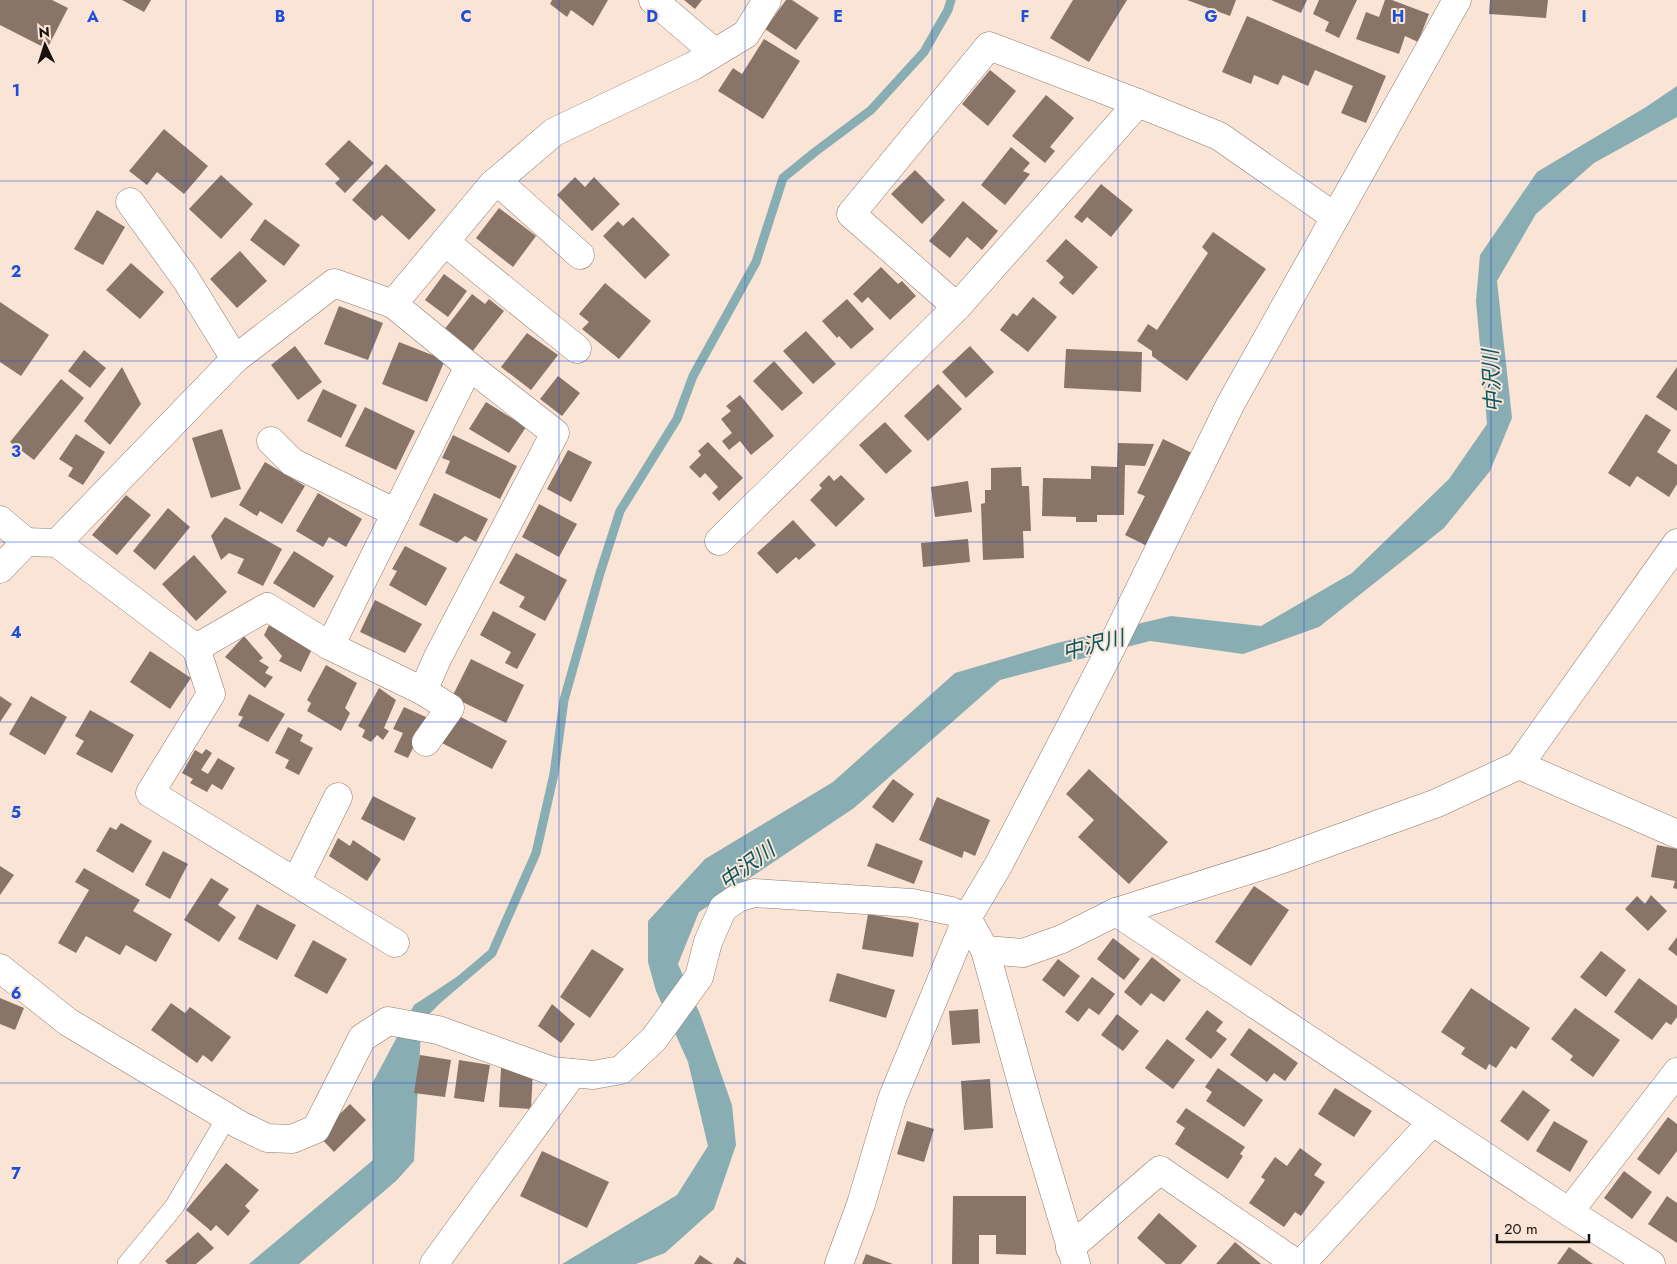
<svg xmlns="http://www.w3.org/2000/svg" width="1677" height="1264" viewBox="0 0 1677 1264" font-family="Jost,'Noto Sans JP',sans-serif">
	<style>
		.water { fill: #88adb3 }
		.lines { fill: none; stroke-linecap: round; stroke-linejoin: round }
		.stream { stroke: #88adb3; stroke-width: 9 }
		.building { fill: #887568 }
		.service-casing { stroke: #8e7b6e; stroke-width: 20 }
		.minor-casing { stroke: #8e7b6e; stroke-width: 29 }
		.service { stroke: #fff; stroke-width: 19 }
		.minor { stroke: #fff; stroke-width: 28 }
		.grid { fill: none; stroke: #1d4ed8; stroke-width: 1; stroke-opacity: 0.55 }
		.labels { text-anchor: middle; stroke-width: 4; stroke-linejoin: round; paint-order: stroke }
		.water-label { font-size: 21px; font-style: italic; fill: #055963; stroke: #fae4d5 }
		.grid-label { font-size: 16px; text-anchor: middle; font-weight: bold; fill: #1d4ed8; stroke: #fae4d5; stroke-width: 4; stroke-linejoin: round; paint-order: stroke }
	</style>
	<rect width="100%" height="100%" fill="#fae4d5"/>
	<!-- water -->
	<g class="water">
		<polygon points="1677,86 1677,117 1594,163 1536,214 1497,281 1512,418 1490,471 1444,528 1319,627 1243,654 1150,641 1000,680 854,808 699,912 678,964 700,1014 732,1105 736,1145 714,1209 665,1253 636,1264 562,1264 677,1195 708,1146 688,1062 656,991 648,962 648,921 705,859 833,782 955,673 1057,643 1171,616 1261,626 1352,573 1449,479 1487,424 1476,301 1480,255 1537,172 1646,107"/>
		<polygon points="475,965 422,1012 414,1161 396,1181 299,1264 249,1264 373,1160 372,1084 414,1005"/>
	</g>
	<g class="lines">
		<!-- stream -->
		<polyline class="stream" points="416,1021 438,999 492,953 536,853 554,774 564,700 600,573 620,511 677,419 693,376 756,262 783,178 815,152 871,110 924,52 948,10 951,0"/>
	</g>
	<!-- building -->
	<g class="building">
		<polygon points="0,0 52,0 68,8 47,49 0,25"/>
		<polygon points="122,0 151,0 144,12"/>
		<polygon points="552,0 608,0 593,26 571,10 567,17 550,4"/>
		<polygon points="684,0 702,0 695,9"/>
		<polygon points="786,0 792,0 819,18 796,50 765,29"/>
		<polygon points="1073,0 1127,0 1089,62 1050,38"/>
		<polygon points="1187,0 1236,0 1230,16"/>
		<polygon points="1271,0 1307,0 1301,13"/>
		<polygon points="1319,0 1357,0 1339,38 1325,31 1329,22 1313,14"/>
		<polygon points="1385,0 1392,0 1429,14 1418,42 1405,36 1399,54 1356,39 1366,12 1379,17"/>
		<polygon points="1490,0 1548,0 1546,18 1489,14"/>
		<polygon points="1247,16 1386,76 1366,123 1341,113 1353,86 1315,70 1308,86 1283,75 1278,85 1254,75 1251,84 1222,72"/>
		<polygon points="764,39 800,61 763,119 718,91 733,68 742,74"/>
		<polygon points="990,70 1016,91 988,126 962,104"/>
		<polygon points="1046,95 1074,118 1050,147 1055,151 1045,163 1012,136"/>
		<polygon points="164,129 208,166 184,194 157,172 147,185 129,171"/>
		<polygon points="349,140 374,163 345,193 335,183 340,179 325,164"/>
		<polygon points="1011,147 1030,163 1023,171 1030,174 1005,205 981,185"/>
		<polygon points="386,164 436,210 409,240 382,215 375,221 352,200"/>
		<polygon points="915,170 945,200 922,224 891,194"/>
		<polygon points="221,175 253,204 221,239 189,209"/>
		<polygon points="575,177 585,187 594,177 620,204 592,231 557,195"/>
		<polygon points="1101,184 1133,210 1111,237 1087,217 1082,223 1074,217"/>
		<polygon points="963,201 998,231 982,250 967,237 950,258 929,241"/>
		<polygon points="499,208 536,236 513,267 476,238"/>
		<polygon points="97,210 125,227 103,265 74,249"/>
		<polygon points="633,217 670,255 645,279 603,236 618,221 623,226"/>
		<polygon points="265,219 300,245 284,266 250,240"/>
		<polygon points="1213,232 1266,269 1187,381 1152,356 1152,351 1137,341 1148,324 1157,330 1208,253 1202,247"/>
		<polygon points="1066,239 1098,267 1073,295 1059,283 1064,277 1046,261"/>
		<polygon points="240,251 267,281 237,308 210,279"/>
		<polygon points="131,263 164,292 140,319 106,290"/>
		<polygon points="881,267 898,284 902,281 916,296 890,320 868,297 862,303 853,294"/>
		<polygon points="444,274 467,291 448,317 425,300"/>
		<polygon points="605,283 651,321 619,359 582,329 589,322 579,314"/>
		<polygon points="472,294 485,304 489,299 504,311 472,352 444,330"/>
		<polygon points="1033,297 1057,317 1028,352 1000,330 1013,313 1017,316"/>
		<polygon points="847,299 874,329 851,349 839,336 837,338 822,321"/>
		<polygon points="0,302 49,335 21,376 0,362"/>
		<polygon points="339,306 383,323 368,360 324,344"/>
		<polygon points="806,331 836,364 813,384 783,351"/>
		<polygon points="527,333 558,355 531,390 501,367"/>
		<polygon points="399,342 445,360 427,402 382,384"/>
		<polygon points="295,346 322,382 298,400 271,365"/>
		<polygon points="970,346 994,372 966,398 942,372"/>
		<polygon points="1066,349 1142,352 1141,392 1064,388"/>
		<polygon points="84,350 106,368 90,388 68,371"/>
		<polygon points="774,361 803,393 782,411 753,381"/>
		<polygon points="122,367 141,404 110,445 84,421"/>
		<polygon points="1677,367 1677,411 1656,397"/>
		<polygon points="558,376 580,393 562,416 540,399"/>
		<polygon points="61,379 84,398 34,460 10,442"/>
		<polygon points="938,384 962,409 928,441 904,416"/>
		<polygon points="323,389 357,405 341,438 307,421"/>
		<polygon points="740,395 774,436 751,455 740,441 729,450 722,441 732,433 721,419 731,411 726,406"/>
		<polygon points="486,402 526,427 509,453 469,429"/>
		<polygon points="365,407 415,431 396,470 345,446"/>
		<polygon points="1646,414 1671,430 1657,452 1677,465 1677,484 1669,497 1637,476 1630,487 1608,473"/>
		<polygon points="885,422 912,451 886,474 859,445"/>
		<polygon points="222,429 241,489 211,498 192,438"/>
		<polygon points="76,434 105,452 83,485 68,476 73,468 59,459"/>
		<polygon points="453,435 517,466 500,499 445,473 450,461 442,458"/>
		<polygon points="1163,439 1192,453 1147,546 1125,535 1145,496 1137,493"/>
		<polygon points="708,442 743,478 719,501 712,493 718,487 705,473 700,478 689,467 701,455 698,451"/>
		<polygon points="1118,443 1154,444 1145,466 1125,465 1124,515 1097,515 1097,522 1076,522 1076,517 1042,516 1043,478 1091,479 1091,466 1117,467"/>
		<polygon points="568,450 592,462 571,502 547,489"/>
		<polygon points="265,462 305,486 282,524 260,511 257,516 239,505"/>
		<polygon points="1021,467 1022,486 1029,486 1031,531 1023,531 1024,558 983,560 981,504 985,503 985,490 991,490 991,468"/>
		<polygon points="829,475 834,481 841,475 865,499 836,527 810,500 822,488 819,485"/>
		<polygon points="968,481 972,512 935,517 931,487"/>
		<polygon points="318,493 362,519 346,547 329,537 323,547 296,531"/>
		<polygon points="434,493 488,519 476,542 465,536 457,543 419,525"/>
		<polygon points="126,495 151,515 117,555 92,535"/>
		<polygon points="539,504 577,524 559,557 522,537"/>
		<polygon points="168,508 190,527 155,570 133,551"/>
		<polygon points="225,517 282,549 263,586 237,573 244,559 229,553 221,560 211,536"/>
		<polygon points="793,520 816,545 799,560 796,557 777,574 757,553"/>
		<polygon points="968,539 970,562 923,567 921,543"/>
		<polygon points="405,546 447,568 426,606 389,585 397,571 392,569"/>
		<polygon points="294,551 334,576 314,608 273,583"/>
		<polygon points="516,553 567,580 545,621 519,607 525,597 499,583"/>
		<polygon points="194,555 227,592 196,621 162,584"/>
		<polygon points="375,600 422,624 405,653 360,632"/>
		<polygon points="493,611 536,634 517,669 505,663 511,652 480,635"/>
		<polygon points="270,623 313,647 301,672 279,661 282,656 264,635"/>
		<polygon points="244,636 263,658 259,661 269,667 265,673 273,677 265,688 225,657"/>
		<polygon points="150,651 191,678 170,709 130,682"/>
		<polygon points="471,659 524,685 506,723 452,697"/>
		<polygon points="326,665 357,683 345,708 350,713 341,731 307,711 311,703 307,700"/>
		<polygon points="379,688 396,700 384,728 389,731 383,740 377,735 371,742 362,737 365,730 358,726"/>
		<polygon points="249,694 285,714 268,742 238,726 243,717 238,715"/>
		<polygon points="0,696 12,704 0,722"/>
		<polygon points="31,696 67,717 45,755 9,734"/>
		<polygon points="404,707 428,718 408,758 394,752 403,733 393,729"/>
		<polygon points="90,710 134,735 112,773 76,754 84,741 75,736"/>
		<polygon points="457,715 507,741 492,769 442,743"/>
		<polygon points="288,727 303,735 300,741 313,748 299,775 285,768 289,760 275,753"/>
		<polygon points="206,749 212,753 201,770 208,774 218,758 235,768 222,790 212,784 207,792 190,783 193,779 182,773 195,750 202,754"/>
		<polygon points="1089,769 1168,842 1129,884 1078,837 1094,820 1066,794"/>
		<polygon points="893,779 914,794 893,823 872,807"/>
		<polygon points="373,796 416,818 404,841 361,819"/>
		<polygon points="937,797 990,820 975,856 964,851 962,858 919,840"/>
		<polygon points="121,823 152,841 133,873 96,851 110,827 116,830"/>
		<polygon points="338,838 350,846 353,840 381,859 367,881 329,856"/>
		<polygon points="876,843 923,861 914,884 867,866"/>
		<polygon points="1657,845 1677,849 1677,889 1673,888 1675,881 1651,877"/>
		<polygon points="163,851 188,864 170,899 145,885"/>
		<polygon points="0,866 14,875 0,895"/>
		<polygon points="84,868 140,900 133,911 172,934 156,962 126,945 120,955 86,936 76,953 58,943 89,890 75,882"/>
		<polygon points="211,878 229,889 218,905 236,917 219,942 184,920"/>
		<polygon points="1254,886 1289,910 1251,966 1215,942"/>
		<polygon points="1651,895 1667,911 1648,931 1625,909 1637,896 1645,904"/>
		<polygon points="257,904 296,925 277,960 238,939"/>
		<polygon points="868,914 919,923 913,957 862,949"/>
		<polygon points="1677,937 1677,956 1668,949"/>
		<polygon points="1113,938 1140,959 1124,980 1097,959"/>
		<polygon points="313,940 347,959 327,994 294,976"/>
		<polygon points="592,949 624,969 590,1018 560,997"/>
		<polygon points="1601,951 1626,970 1606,997 1580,977"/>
		<polygon points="1152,957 1181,980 1164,1002 1151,993 1141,1006 1124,992"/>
		<polygon points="1058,959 1080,976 1064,997 1042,980"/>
		<polygon points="837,973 895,990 886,1018 829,1001"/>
		<polygon points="1092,977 1115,994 1099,1015 1089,1008 1078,1022 1065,1012"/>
		<polygon points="1639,978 1677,1006 1677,1017 1671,1025 1666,1022 1652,1040 1614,1012"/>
		<polygon points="1471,988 1530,1028 1516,1049 1511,1046 1496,1068 1489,1064 1486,1070 1461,1054 1465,1048 1441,1032"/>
		<polygon points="0,998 24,1008 15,1030 0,1024"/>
		<polygon points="171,1003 185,1013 190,1007 231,1037 212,1062 203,1055 197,1063 151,1030"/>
		<polygon points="552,1004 575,1024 561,1043 538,1026"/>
		<polygon points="1575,1008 1620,1040 1593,1077 1570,1060 1573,1056 1551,1039"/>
		<polygon points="978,1009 980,1043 952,1045 949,1011"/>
		<polygon points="1207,1010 1223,1022 1216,1031 1227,1039 1211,1059 1185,1039"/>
		<polygon points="1117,1014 1139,1031 1123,1051 1101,1035"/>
		<polygon points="1249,1028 1298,1063 1285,1081 1274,1073 1267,1082 1230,1055"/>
		<polygon points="1167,1039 1195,1060 1173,1089 1145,1068"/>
		<polygon points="420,1055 451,1060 445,1097 414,1093"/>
		<polygon points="459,1060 490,1065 484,1102 454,1098"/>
		<polygon points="501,1068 533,1070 531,1109 499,1107"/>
		<polygon points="1218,1068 1263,1100 1244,1127 1206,1101 1212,1092 1205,1087"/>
		<polygon points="990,1079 993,1128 964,1130 961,1081"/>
		<polygon points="1335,1088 1372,1111 1354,1137 1318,1114"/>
		<polygon points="1523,1090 1550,1110 1528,1141 1500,1121"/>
		<polygon points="350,1104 366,1120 334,1152 318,1135"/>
		<polygon points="1186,1108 1245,1147 1240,1154 1243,1156 1228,1179 1175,1144 1185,1128 1176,1122"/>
		<polygon points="1668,1117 1677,1124 1677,1151 1659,1175 1637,1159"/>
		<polygon points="907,1121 934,1129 924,1162 897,1154"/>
		<polygon points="1554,1121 1588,1141 1570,1172 1536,1151"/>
		<polygon points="1300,1148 1322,1164 1314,1175 1325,1182 1301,1216 1295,1212 1284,1227 1249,1203 1265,1180 1261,1177 1275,1157 1287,1166"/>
		<polygon points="542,1151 609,1182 587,1228 520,1196"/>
		<polygon points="226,1163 259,1190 245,1206 250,1211 228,1236 216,1225 211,1231 186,1210"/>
		<polygon points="1624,1171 1652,1192 1632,1219 1604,1198"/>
		<polygon points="953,1196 1026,1196 1026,1255 996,1254 996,1235 979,1235 979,1264 952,1264"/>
		<polygon points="1667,1196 1677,1203 1677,1243 1648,1224"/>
		<polygon points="1159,1213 1197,1246 1181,1264 1166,1264 1137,1238"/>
		<polygon points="198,1232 214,1248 196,1264 168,1264 165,1261"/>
		<polygon points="1235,1242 1261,1264 1216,1264"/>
		<polygon points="1569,1247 1593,1264 1557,1264"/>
		<polygon points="866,1254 893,1264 862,1264"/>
		<polygon points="700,1255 713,1264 694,1264"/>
		<polygon points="737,1257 747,1264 733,1264"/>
	</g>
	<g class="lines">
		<defs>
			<polyline id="service" points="127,1264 174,1207 227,1117"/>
			<g id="minor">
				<polyline points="653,0 714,52"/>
				<polyline points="497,181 580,255"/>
				<polyline points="130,202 185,278 235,359"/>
				<polyline points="445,242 577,349"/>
				<polyline points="393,304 492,185 554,132 693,66 746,34 767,0"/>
				<polyline points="957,307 851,214 989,46 1138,103 1219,136 1335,217"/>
				<polyline points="271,441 292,462 396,513"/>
				<polyline points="0,520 26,542"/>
				<polyline points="719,541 957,307 1138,103"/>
				<polyline points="57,543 235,359 334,283 393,304 469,366 330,646"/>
				<polyline points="0,569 26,542 57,543 196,648 211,694 150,793 395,943"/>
				<polyline points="196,648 267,607 330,646 423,691"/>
				<polyline points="426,742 450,708 423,691 437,659 555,433 469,366"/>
				<polyline points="1519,765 1677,543"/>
				<polyline points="296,882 338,797"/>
				<polyline points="1116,912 1569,1212 1651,1264"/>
				<polyline points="985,950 1028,1105 1076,1264"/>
				<polyline points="0,968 68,1022 240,1125 267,1138 292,1139 316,1129 362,1038 388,1021 438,1030 552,1071 593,1075 621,1070 654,1039 699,977 708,942 723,908 738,898 754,893 912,903 951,911 967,918 985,950 1023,953 1062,939 1116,912 1277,861 1437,803 1519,765 1677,834"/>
				<polyline points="1569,1212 1677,1072"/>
				<polyline points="1070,1248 1160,1170 1297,1264"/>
				<polyline points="434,1264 573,1073"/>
				<polyline points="839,1264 861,1204 892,1099 967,918 999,864 1105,660 1231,403 1457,0"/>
				<polyline points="1301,1264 1432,1122"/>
			</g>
		</defs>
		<!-- service casing -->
		<use href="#service" class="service-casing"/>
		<!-- minor casing -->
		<use href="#minor" class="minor-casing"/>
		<!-- service -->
		<use href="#service" class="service"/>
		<!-- minor -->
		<use href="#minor" class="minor"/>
	</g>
	<!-- grid -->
	<path class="grid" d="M186 0V1264M373 0V1264M559 0V1264M745 0V1264M932 0V1264M1118 0V1264M1304 0V1264M1491 0V1264M0 181H1677M0 361H1677M0 542H1677M0 722H1677M0 903H1677M0 1083H1677"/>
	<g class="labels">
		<!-- water labels -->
		<g class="water-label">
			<text transform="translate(1492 381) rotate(-93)" y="7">中沢川</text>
			<text transform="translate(1093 645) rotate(-14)" y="7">中沢川</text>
			<text transform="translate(747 866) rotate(-36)" y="7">中沢川</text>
		</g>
	</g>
	<g class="grid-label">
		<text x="93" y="22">A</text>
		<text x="280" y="22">B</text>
		<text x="466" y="22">C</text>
		<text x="652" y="22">D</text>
		<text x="838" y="22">E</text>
		<text x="1025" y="22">F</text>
		<text x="1211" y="22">G</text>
		<text x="1398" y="22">H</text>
		<text x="1584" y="22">I</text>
		<text x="16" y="96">1</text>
		<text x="16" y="277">2</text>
		<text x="16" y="457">3</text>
		<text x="16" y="638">4</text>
		<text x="16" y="818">5</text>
		<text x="16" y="999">6</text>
		<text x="16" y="1179">7</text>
	</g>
	<!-- north arrow -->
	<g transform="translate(45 45) rotate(356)" stroke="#fae4d5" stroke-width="4" paint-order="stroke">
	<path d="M0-4L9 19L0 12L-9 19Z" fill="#18110c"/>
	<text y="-8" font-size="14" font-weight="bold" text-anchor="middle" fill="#18110c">N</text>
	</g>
	<!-- scale -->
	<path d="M1497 1234v8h92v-8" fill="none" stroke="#18110c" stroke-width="2.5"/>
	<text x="1504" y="1234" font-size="15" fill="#18110c" stroke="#fae4d5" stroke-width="4" paint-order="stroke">20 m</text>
</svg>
